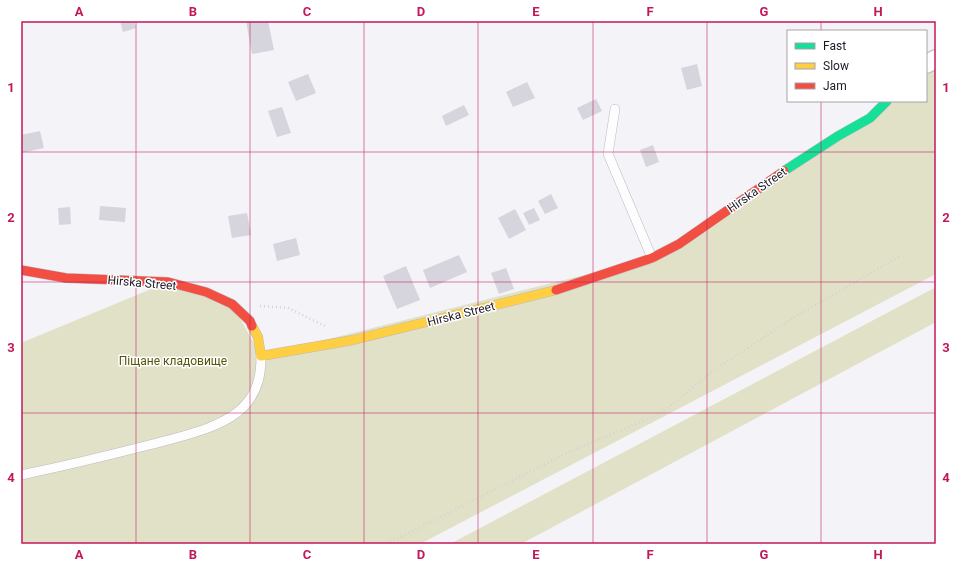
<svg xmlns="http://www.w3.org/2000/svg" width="957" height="565" viewBox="0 0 957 565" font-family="Roboto,sans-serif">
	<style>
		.green { fill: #e1e1c7 }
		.building { fill: #d6d4dd }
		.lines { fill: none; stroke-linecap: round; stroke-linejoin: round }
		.lane-casing { stroke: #bbb9c2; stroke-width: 10 }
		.street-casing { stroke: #bbb9c2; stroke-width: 20 }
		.fast-casing { stroke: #bbb9c2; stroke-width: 10 }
		.slow-casing { stroke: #bbb9c2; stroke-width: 10 }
		.jam-casing { stroke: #bbb9c2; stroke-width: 10 }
		.path { stroke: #d4d3d5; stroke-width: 2.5; stroke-dasharray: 1 3; stroke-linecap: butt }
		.lane { stroke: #fdfdfe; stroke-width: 9 }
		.street { stroke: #fdfdfe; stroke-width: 18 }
		.fast { stroke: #16e098; stroke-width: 9 }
		.slow { stroke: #ffcf43; stroke-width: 9 }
		.jam { stroke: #f24e42; stroke-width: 9 }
		.grid { fill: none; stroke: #c2185b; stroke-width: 1; stroke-opacity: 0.55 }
		.labels { text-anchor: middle; stroke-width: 3; stroke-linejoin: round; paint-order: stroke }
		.street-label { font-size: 12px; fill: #1d1a27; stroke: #fff }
		.park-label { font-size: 12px; fill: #56540a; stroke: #fff }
		.neatline { fill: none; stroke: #c2185b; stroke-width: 1.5 }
		.grid-label { font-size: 13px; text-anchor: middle; font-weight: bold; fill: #c2185b }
	</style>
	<rect width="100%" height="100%" fill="#f4f3f8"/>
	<!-- green -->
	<g class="green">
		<polygon points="936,59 936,274 420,544 21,544 21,343 168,282 232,304 261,356 652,258 887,101 926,101 926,64"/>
		<polygon points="936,287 936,322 521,544 450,544"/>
	</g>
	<!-- building -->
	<g class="building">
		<polygon points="120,21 134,21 136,28 123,32"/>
		<polygon points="246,21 268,21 274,50 252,54"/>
		<polygon points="697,64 702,86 687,90 681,68"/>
		<polygon points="308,74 316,93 296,101 288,82"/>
		<polygon points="527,82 535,98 513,107 506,92"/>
		<polygon points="596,99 602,111 583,120 577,108"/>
		<polygon points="464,105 469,115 446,126 442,116"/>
		<polygon points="282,107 291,133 277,137 268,111"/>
		<polygon points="40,131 44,148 21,153 21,135"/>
		<polygon points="653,145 659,162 646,167 640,150"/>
		<polygon points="551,194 558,208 545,214 538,201"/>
		<polygon points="100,206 126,208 125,222 99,220"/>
		<polygon points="70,207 71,224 59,225 58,208"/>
		<polygon points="534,208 540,220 529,225 523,213"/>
		<polygon points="515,209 526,230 509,239 498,218"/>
		<polygon points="247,213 251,235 232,238 228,216"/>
		<polygon points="296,238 300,255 277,261 273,244"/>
		<polygon points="459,255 467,272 430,288 423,270"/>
		<polygon points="406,266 420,300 397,309 383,276"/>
		<polygon points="506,268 514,289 499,294 491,273"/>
	</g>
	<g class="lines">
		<defs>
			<g id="lane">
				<polyline points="615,109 608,154 652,258"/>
				<path d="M21 475C64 466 106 456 149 445 178 437 226 428 246 404 258 390 261 375 261 356"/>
			</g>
			<polyline id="street" points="926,64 936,59"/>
			<polyline id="fast" points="784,171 838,136 870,118 887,101"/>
			<polyline id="slow" points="252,326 258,337 261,356 353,340 556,290"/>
			<g id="jam">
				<polyline points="21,270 66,278 168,282 206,292 232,304 250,321 252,326"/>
				<polyline points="556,290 652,258 679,244 784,171"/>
			</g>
		</defs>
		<!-- lane casing -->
		<use href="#lane" class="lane-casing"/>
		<!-- street casing -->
		<use href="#street" class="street-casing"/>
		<!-- fast casing -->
		<use href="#fast" class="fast-casing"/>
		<!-- slow casing -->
		<use href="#slow" class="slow-casing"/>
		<!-- jam casing -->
		<use href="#jam" class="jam-casing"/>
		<!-- path -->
		<g class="path">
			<polyline points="260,306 288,308 325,326"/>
			<polyline points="387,544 569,452 650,418 664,411 713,371 793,318 902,255"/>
		</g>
		<!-- lane -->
		<use href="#lane" class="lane"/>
		<!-- street -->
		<use href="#street" class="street"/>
		<!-- fast -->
		<use href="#fast" class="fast"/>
		<!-- slow -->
		<use href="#slow" class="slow"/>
		<!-- jam -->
		<use href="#jam" class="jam"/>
	</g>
	<!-- grid -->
	<path class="grid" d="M136 21V544M250 21V544M364 21V544M478 21V544M593 21V544M707 21V544M821 21V31M821 101V544M21 152H936M21 282H936M21 413H936"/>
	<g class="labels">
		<!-- street labels -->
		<g class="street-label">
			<text transform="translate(757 190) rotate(-35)" y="4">Hirska Street</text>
			<text transform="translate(142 283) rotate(5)" y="4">Hirska Street</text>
			<text transform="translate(461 314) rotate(-14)" y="4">Hirska Street</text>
		</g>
		<!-- park labels -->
		<g class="park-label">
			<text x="173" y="365">Піщане кладовище</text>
		</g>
	</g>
	<!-- border -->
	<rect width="957" height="565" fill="none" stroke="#ffffff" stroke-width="44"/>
	<!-- legend -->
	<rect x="787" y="30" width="140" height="72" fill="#ffffff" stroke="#a5a3a9"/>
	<rect x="795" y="43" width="20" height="6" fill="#16e098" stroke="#a5a3a9"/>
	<text x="823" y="50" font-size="12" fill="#1d1a27">Fast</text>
	<rect x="795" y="63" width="20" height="6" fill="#ffcf43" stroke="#a5a3a9"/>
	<text x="823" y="70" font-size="12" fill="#1d1a27">Slow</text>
	<rect x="795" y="83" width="20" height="6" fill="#f24e42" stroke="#a5a3a9"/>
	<text x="823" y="90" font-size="12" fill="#1d1a27">Jam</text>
	<rect x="22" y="22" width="913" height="521" class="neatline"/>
	<g class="grid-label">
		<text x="79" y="16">A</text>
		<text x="193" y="16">B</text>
		<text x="307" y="16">C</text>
		<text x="421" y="16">D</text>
		<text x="536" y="16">E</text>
		<text x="650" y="16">F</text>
		<text x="764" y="16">G</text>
		<text x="878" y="16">H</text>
		<text x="11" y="92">1</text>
		<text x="946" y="92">1</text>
		<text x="11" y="222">2</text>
		<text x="946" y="222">2</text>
		<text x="11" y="352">3</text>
		<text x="946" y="352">3</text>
		<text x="11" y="482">4</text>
		<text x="946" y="482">4</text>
		<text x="79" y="559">A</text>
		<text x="193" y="559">B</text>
		<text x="307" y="559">C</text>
		<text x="421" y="559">D</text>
		<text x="536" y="559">E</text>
		<text x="650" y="559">F</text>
		<text x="764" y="559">G</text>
		<text x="878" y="559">H</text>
	</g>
</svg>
